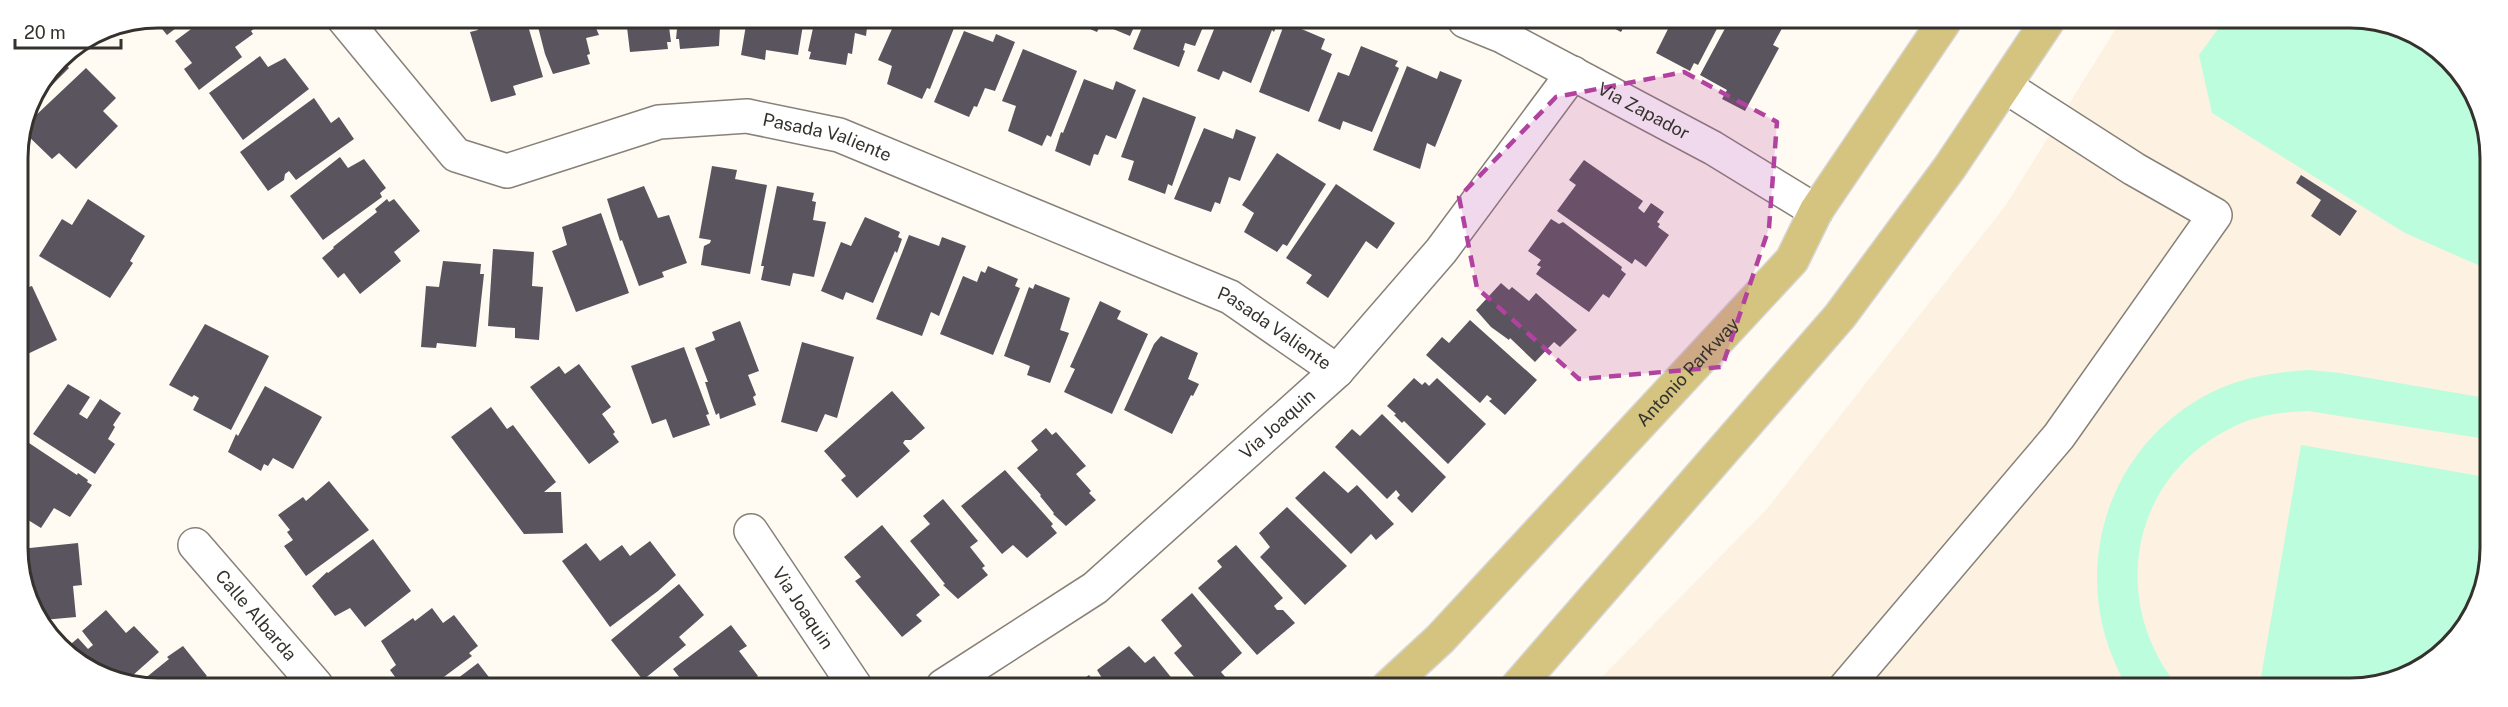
<svg xmlns="http://www.w3.org/2000/svg" width="2508" height="707" viewBox="0 0 2508 707" font-family="'Public Sans',sans-serif">
	<style>
		.built { fill: #fdf2e1 }
		.green { fill: #bbfddc }
		.building { fill: #59545d }
		.lines { fill: none; stroke-linecap: round; stroke-linejoin: round }
		.minor-casing { stroke: #878178; stroke-width: 36 }
		.major-casing { stroke: #d7d6d5; stroke-width: 36 }
		.minor { stroke: #fff; stroke-width: 33 }
		.major { stroke: #d4c47f; stroke-width: 33 }
		.marked { fill: #b2429f; fill-opacity: 0.2; stroke: #b2429f; stroke-width: 4.5; stroke-dasharray: 12 8; stroke-linejoin: round }
		.labels { text-anchor: middle; stroke-width: 6; stroke-linejoin: round; paint-order: stroke }
		.street-label { font-size: 18px; fill: #35322e; stroke: #fff }
		.rim { fill: none; stroke: #35322e; stroke-width: 3 }
	</style>
	<rect width="100%" height="100%" fill="#fffaf2"/>
	<!-- built -->
	<polygon class="built" points="2120,22 2386,23 2449,59 2487,131 2485,585 2442,654 2358,689 1592,687 1766,510 2006,205"/>
	<!-- green -->
	<g class="green">
		<polygon points="2223,22 2386,23 2449,59 2487,131 2487,269 2405,233 2212,113 2199,55"/>
		<path d="M2309 370 2340 373 2486 398V439L2308 411C2281 412 2253 416 2229 429 2129 480 2109 603 2179 688H2128C2065 583 2101 448 2212 392 2242 377 2275 372 2309 370Z"/>
		<polygon points="2301,445 2486,477 2485,585 2442,654 2358,689 2259,689"/>
	</g>
	<!-- building -->
	<g class="building">
		<polygon points="158,18 189,18 167,35 154,19"/>
		<polygon points="206,18 254,18 259,25 251,31 253,34 235,47 242,57 199,90 184,69 192,63 175,41"/>
		<polygon points="474,19 526,19 543,77 513,86 516,95 491,102 470,32 478,30"/>
		<polygon points="536,19 592,19 599,35 586,38 590,54 587,55 590,64 553,74 545,54"/>
		<polygon points="626,19 668,19 671,42 667,42 668,49 630,52"/>
		<polygon points="678,19 731,19 732,26 720,27 719,46 680,49 679,39 676,39"/>
		<polygon points="747,19 804,19 798,55 766,50 765,60 741,55"/>
		<polygon points="815,19 868,19 866,36 855,33 852,54 848,53 846,65 809,59 811,52 808,51"/>
		<polygon points="896,20 948,20 956,23 930,89 927,88 922,99 887,84 892,66 878,60"/>
		<polygon points="1077,20 1137,20 1130,36 1101,24 1097,32 1076,23"/>
		<polygon points="1145,20 1206,20 1195,46 1185,43 1183,50 1185,51 1179,67 1133,49"/>
		<polygon points="1230,20 1279,20 1274,32 1272,30 1251,83 1223,71 1219,80 1197,71 1217,22 1228,27"/>
		<polygon points="1600,21 1632,21 1630,24 1626,23 1621,32"/>
		<polygon points="1672,21 1721,21 1698,65 1694,63 1690,71 1656,53"/>
		<polygon points="1729,21 1786,21 1773,45 1779,48 1745,111 1722,99 1727,90 1700,75"/>
		<polygon points="1285,22 1325,39 1321,49 1332,54 1309,112 1259,92"/>
		<polygon points="964,31 993,42 996,34 1015,42 995,91 985,88 977,107 974,106 969,117 934,102"/>
		<polygon points="1361,46 1398,61 1395,66 1399,68 1372,132 1343,121 1340,130 1318,121 1338,72 1349,76"/>
		<polygon points="1023,49 1077,71 1051,137 1047,135 1042,146 1008,131 1016,106 1002,101"/>
		<polygon points="260,56 268,67 285,58 309,89 243,140 209,93"/>
		<polygon points="60,59 69,68 28,109 29,104"/>
		<polygon points="1407,66 1437,79 1440,71 1462,80 1435,147 1427,143 1420,169 1373,150"/>
		<polygon points="86,68 116,98 103,111 118,126 76,169 59,153 52,159 23,131 24,124 31,117 33,118"/>
		<polygon points="1084,79 1113,90 1116,81 1136,90 1116,139 1106,135 1098,155 1094,154 1090,166 1055,151 1061,132 1063,133"/>
		<polygon points="1143,97 1196,117 1172,186 1168,184 1165,194 1128,180 1134,161 1121,157"/>
		<polygon points="314,98 331,123 339,117 354,139 296,180 289,171 285,174 284,180 268,191 240,152"/>
		<polygon points="1204,128 1233,139 1236,129 1256,137 1240,181 1229,177 1220,204 1215,202 1211,212 1174,199"/>
		<polygon points="1277,153 1326,184 1287,246 1283,244 1277,252 1244,232 1254,213 1242,205"/>
		<polygon points="340,157 348,168 364,159 386,188 380,193 382,197 323,240 290,196"/>
		<polygon points="1584,160 1643,201 1638,208 1644,213 1651,203 1664,212 1657,222 1660,224 1658,227 1669,235 1646,267 1635,259 1632,264 1557,211 1576,185 1569,180"/>
		<polygon points="712,166 737,170 735,179 767,185 750,274 701,265 704,246 710,243 711,240 699,238"/>
		<polygon points="2301,175 2357,211 2340,236 2311,216 2321,200 2296,183"/>
		<polygon points="1336,184 1395,223 1377,249 1366,241 1328,298 1306,283 1312,275 1286,258"/>
		<polygon points="644,186 658,218 669,215 687,263 662,272 664,277 639,286 622,240 620,241 607,199"/>
		<polygon points="777,186 814,193 812,201 816,202 813,220 826,222 814,277 793,273 790,286 761,280 764,266 761,266"/>
		<polygon points="88,199 145,236 130,261 133,263 110,298 39,256 62,219 72,225"/>
		<polygon points="387,199 389,202 394,199 420,231 394,252 401,261 360,294 344,273 338,278 322,258 334,248 333,247 377,212 375,209"/>
		<polygon points="601,213 629,293 576,312 552,251 567,245 562,227"/>
		<polygon points="865,217 900,232 898,237 902,239 897,253 895,251 873,303 846,292 843,300 821,291 841,242 851,246"/>
		<polygon points="1551,219 1559,224 1563,222 1622,267 1621,270 1626,274 1609,298 1603,294 1589,312 1536,274 1541,267 1537,265 1541,260 1528,251"/>
		<polygon points="909,235 939,246 942,237 966,246 939,316 931,312 922,336 876,319"/>
		<polygon points="493,249 534,252 532,286 543,287 539,340 515,338 515,328 488,326"/>
		<polygon points="443,261 481,264 480,274 484,274 476,347 437,343 436,348 421,347 426,286 439,287"/>
		<polygon points="988,266 1018,279 1015,286 1020,288 993,355 940,334 963,276 977,282 981,271 985,273"/>
		<polygon points="1501,283 1509,290 1512,287 1529,301 1536,293 1577,330 1560,347 1554,342 1535,362 1510,338 1509,340 1491,327 1476,310"/>
		<polygon points="1035,284 1070,298 1060,330 1069,333 1050,383 1027,375 1030,366 1004,356 1029,287 1033,289"/>
		<polygon points="32,286 57,340 19,358 19,290"/>
		<polygon points="1100,301 1121,311 1117,319 1148,334 1112,414 1064,392 1075,369 1070,367"/>
		<polygon points="1470,320 1537,380 1505,415 1489,401 1492,399 1487,395 1480,403 1426,355 1442,337 1449,343"/>
		<polygon points="740,321 759,371 748,375 756,395 753,397 756,405 720,419 719,413 716,415 711,401 705,382 708,382 695,348 715,340 712,332"/>
		<polygon points="205,324 269,356 231,430 193,410 199,398 194,395 192,397 169,385"/>
		<polygon points="1161,336 1198,353 1188,379 1199,384 1193,396 1191,395 1172,434 1124,410 1154,344"/>
		<polygon points="802,342 854,357 837,418 825,414 817,432 781,422"/>
		<polygon points="684,347 709,414 706,415 710,425 673,438 666,419 652,424 631,366"/>
		<polygon points="579,364 611,407 602,414 615,432 613,434 619,442 589,464 530,387 559,366 565,374"/>
		<polygon points="1414,378 1422,385 1425,382 1429,386 1437,378 1486,424 1448,464 1404,421 1402,423 1394,415 1396,414 1387,406"/>
		<polygon points="68,384 90,397 79,414 87,419 100,399 121,413 113,425 115,427 108,439 115,444 95,474 33,434"/>
		<polygon points="265,386 322,417 293,469 273,458 268,466 264,464 261,471 228,452 236,434 238,436"/>
		<polygon points="892,391 925,428 911,440 905,440 903,443 910,451 857,498 841,480 846,476 824,451"/>
		<polygon points="491,407 507,429 513,425 556,482 544,492 561,492 563,533 524,534 451,437"/>
		<polygon points="1382,414 1446,477 1412,513 1397,498 1400,495 1396,490 1387,499 1335,447 1352,429 1360,436"/>
		<polygon points="1046,428 1052,435 1056,432 1086,466 1076,474 1091,491 1089,493 1096,500 1066,526 1053,514 1054,513 1040,496 1041,495 1017,468 1038,450 1031,441"/>
		<polygon points="29,443 77,475 78,473 88,480 87,482 92,485 70,517 54,508 41,528 20,515 20,455"/>
		<polygon points="1005,470 1053,524 1051,526 1057,533 1027,558 1013,545 1002,554 961,506"/>
		<polygon points="1324,471 1348,493 1357,485 1394,524 1376,540 1371,534 1351,554 1295,498"/>
		<polygon points="329,481 369,530 306,576 284,546 293,540 287,532 290,530 278,515 303,497 306,501"/>
		<polygon points="943,499 978,541 970,547 985,566 982,568 988,575 958,599 943,585 945,584 910,541 930,524 923,516"/>
		<polygon points="1287,507 1347,566 1305,605 1260,557 1270,547 1259,533"/>
		<polygon points="882,525 940,595 916,615 922,621 902,637 855,581 861,577 844,557"/>
		<polygon points="373,539 411,591 365,627 350,608 335,616 312,586 327,572 328,573"/>
		<polygon points="650,541 676,575 658,591 610,627 562,561 586,543 600,561 622,545 630,556"/>
		<polygon points="78,543 82,585 73,586 76,617 43,620 21,576 20,549"/>
		<polygon points="1236,545 1283,598 1274,606 1277,610 1283,610 1295,623 1257,655 1198,588 1222,567 1217,561"/>
		<polygon points="679,584 704,615 679,637 686,645 643,680 611,640"/>
		<polygon points="1192,593 1242,653 1221,672 1227,679 1218,686 1202,686 1174,653 1182,646 1161,620"/>
		<polygon points="432,608 443,623 454,615 478,646 469,653 472,656 433,685 401,685 390,670 396,665 381,641 413,618 415,621"/>
		<polygon points="106,610 126,633 134,626 159,652 123,684 65,649 78,638 88,649 93,645 82,631"/>
		<polygon points="731,625 747,646 739,651 758,676 746,686 661,685 668,680 680,678 673,669"/>
		<polygon points="183,646 207,676 203,679 205,682 203,684 138,684 169,659 167,657"/>
		<polygon points="1129,646 1145,663 1154,656 1178,686 1107,686 1097,670"/>
		<polygon points="478,663 495,685 449,685"/>
		<polygon points="1089,675 1097,686 1074,686"/>
	</g>
	<g class="lines">
		<defs>
			<g id="minor">
				<path id="s1" d="M343 18 456 155 507 171 659 122 747 116 839 135 1230 297 1337 371"/>
				<path id="s2" d="M1465 21 1502 36 1713 148 1816 211"/>
				<path id="s3" d="M751 531 855 686"/>
				<path id="s4" d="M195 545 316 685"/>
				<path id="s5" d="M943 686 1095 588 1337 371 1441 251 1573 73"/>
				<polyline points="1845,688 2059,436 2215,215 2134,169 2005,86"/>
			</g>
			<g id="major">
				<path id="s6" d="M1388 687 1440 639 1792 260 1816 211 1944 22"/>
				<polyline points="1517,687 1840,316 1950,167 2047,22"/>
			</g>
		</defs>
		<!-- minor casing -->
		<use href="#minor" class="minor-casing"/>
		<!-- major casing -->
		<use href="#major" class="major-casing"/>
		<!-- minor -->
		<use href="#minor" class="minor"/>
		<!-- major -->
		<use href="#major" class="major"/>
	</g>
	<!-- marked area -->
	<path class="marked" d="M1684 72 1777 122 1769 228 1722 367 1579 379 1477 288 1459 197 1556 97Z"/>
	<g class="labels">
		<!-- street labels -->
		<g class="street-label">
			<text dy="6" stroke="none"><textPath href="#s2" startOffset="200">Via Zapador</textPath></text>
			<text dy="6" stroke="none"><textPath href="#s1" startOffset="562">Pasada Valiente</textPath></text>
			<text dy="6" stroke="none"><textPath href="#s1" startOffset="1050">Pasada Valiente</textPath></text>
			<text dy="6" stroke="none"><textPath href="#s6" startOffset="435">Antonio Parkway</textPath></text>
			<text dy="6" stroke="none"><textPath href="#s5" startOffset="426">Via Joaquin</textPath></text>
			<text dy="6" stroke="none"><textPath href="#s3" startOffset="93">Via Joaquin</textPath></text>
			<text dy="6" stroke="none"><textPath href="#s4" startOffset="93">Calle Albarda</textPath></text>
		</g>
	</g>
	<!-- crop -->
	<path d="M0 0H2508V707H0ZM158 28H2350A130 130 0 0 1 2480 158V548A130 130 0 0 1 2350 678H158A130 130 0 0 1 28 548V158A130 130 0 0 1 158 28Z" fill="#fff" fill-rule="evenodd"/>
	<path class="rim" d="M158 28H2350A130 130 0 0 1 2480 158V548A130 130 0 0 1 2350 678H158A130 130 0 0 1 28 548V158A130 130 0 0 1 158 28Z"/>
	<!-- scale -->
	<path d="M15 39v9h106v-9" fill="none" stroke="#35322e" stroke-width="3"/>
	<text x="24" y="39" font-size="18" fill="#35322e" stroke="#ffffff" stroke-width="4.5" paint-order="stroke">20 m</text>
</svg>
